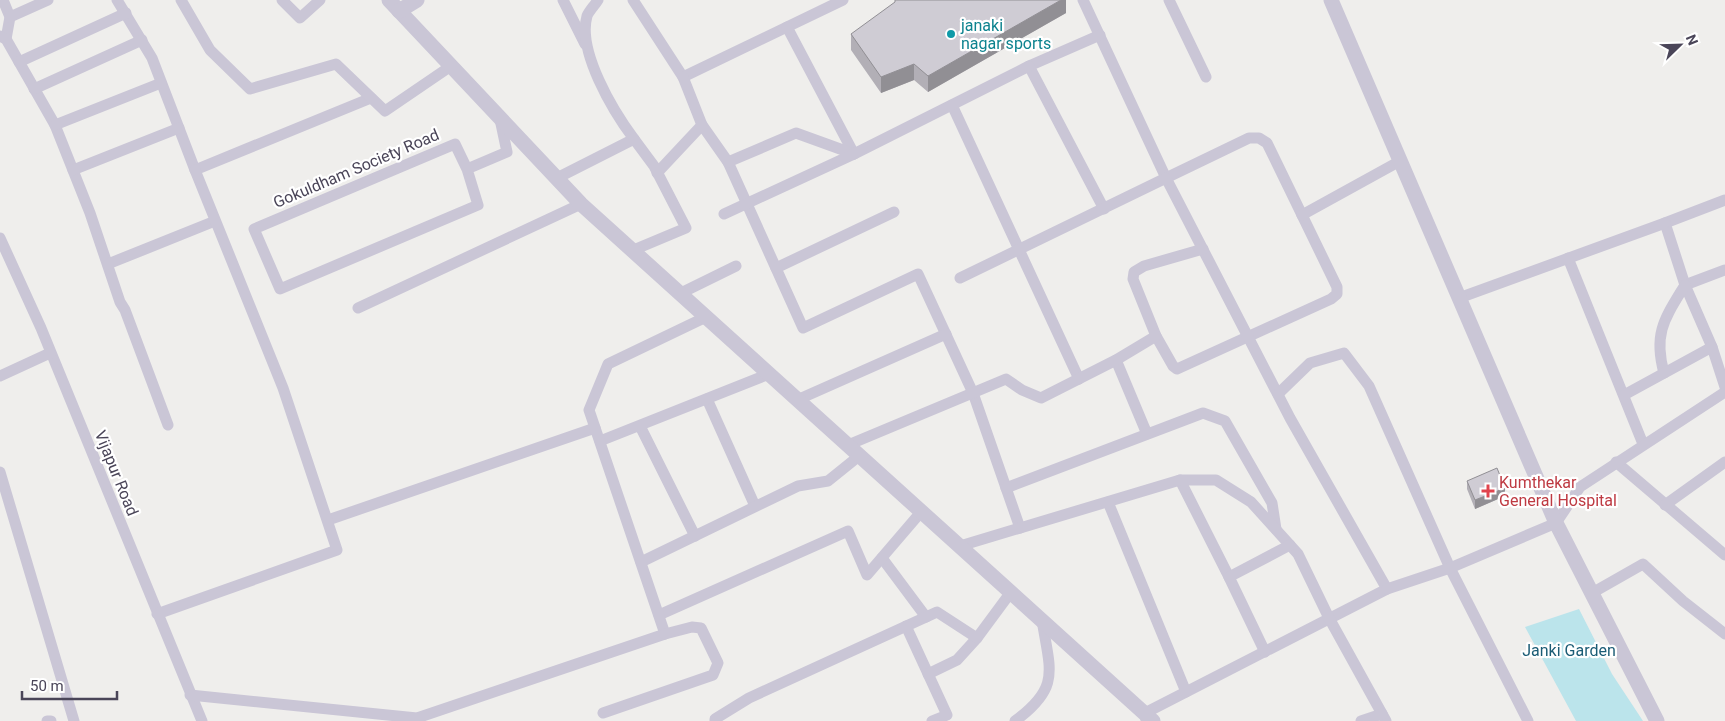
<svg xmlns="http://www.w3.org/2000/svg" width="1725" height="721" viewBox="0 0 1725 721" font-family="Roboto,sans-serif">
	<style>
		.green { fill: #bbe4eb }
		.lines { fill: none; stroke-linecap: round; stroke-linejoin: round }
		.minor { stroke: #cac6d6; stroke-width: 11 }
		.tertiary { stroke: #cac6d6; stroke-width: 15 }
		.wall { fill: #b2afb6 }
		.shaded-wall { fill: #918f94 }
		.building { fill: #cfccd4; stroke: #918f94 }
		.culture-dot { fill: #0f9aa8; stroke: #fff; stroke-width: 2 }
		.health-dot { fill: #e0444e; stroke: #fff; stroke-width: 2 }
		.labels { text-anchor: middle; stroke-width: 4.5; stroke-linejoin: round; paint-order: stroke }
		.culture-label { font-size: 16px; fill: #0d838f; stroke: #fff; text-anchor: start }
		.street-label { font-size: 16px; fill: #4a4558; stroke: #fff }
		.health-label { font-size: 16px; fill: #be3a42; stroke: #fff; text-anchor: start }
		.park-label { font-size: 16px; fill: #1b5c75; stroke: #fff }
	</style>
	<rect width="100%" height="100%" fill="#efeeec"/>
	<!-- green -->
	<polygon class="green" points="1579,609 1612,674 1643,721 1576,721 1525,627"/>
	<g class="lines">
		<!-- minor -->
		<g class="minor">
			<polyline points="3,0 10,17 6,39"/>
			<polyline points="117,0 152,58 195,170 371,98"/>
			<polyline points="181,0 210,50 250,89 336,64 385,111 451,66"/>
			<polyline points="282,0 300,18 320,0"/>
			<polyline points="563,0 585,44"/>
			<polyline points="633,0 683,77 843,0"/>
			<polyline points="1083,0 1166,178 1249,138 1259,138 1267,143 1337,287 1337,294 1331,299 1177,369 1173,366 1156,336"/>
			<polyline points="1169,0 1206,77"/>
			<polyline points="10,17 48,0"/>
			<polyline points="787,27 854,154"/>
			<polyline points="1100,35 1029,66 1104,209"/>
			<polyline points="0,36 6,39 55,125 90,213 120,302 125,310 168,425"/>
			<polyline points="19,62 126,13"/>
			<polyline points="683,77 702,125"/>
			<polyline points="34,89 142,40"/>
			<polyline points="952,105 1079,379"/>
			<polyline points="55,125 161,83"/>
			<polyline points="728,162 803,328 918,274 973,393 1020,528"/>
			<polyline points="467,169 478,205 280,289 254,229 455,144 467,169 507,152 500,119"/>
			<polyline points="73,170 179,128"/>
			<polyline points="657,173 702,125 728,162 796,133 854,154"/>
			<path d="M557 178 634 139C613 111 577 51 587 16 589 11 595 5 598 0"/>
			<polyline points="1725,200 1665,223 1685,285 1725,270"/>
			<polyline points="724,214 854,154 1029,66"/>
			<polyline points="1302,215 1400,161"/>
			<polyline points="0,238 41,328 202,721"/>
			<polyline points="631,251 686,228 654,166 634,139"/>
			<polyline points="1568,258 1643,444"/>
			<polyline points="108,264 215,221"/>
			<polyline points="776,268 894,212"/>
			<polyline points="960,278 1166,178 1290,418 1387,589 1145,713 1146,720"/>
			<polyline points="1685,285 1712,347"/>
			<polyline points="679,294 736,266"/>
			<polyline points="1459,298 1665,223"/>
			<polyline points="358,308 581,204"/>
			<polyline points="1116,360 1147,434"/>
			<path d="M1664 373C1653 333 1665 318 1685 285"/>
			<polyline points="0,376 50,353"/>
			<polyline points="1278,394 1310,363 1344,353 1369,386 1450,568 1528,721"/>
			<polyline points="1624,395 1712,347 1725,387"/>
			<polyline points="707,399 755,506"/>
			<polyline points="797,400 946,334"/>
			<polyline points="640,426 695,536"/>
			<polyline points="600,441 769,374"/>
			<polyline points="848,445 1006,379 1022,390 1041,398 1116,360 1156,336 1133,279 1134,272 1144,266 1203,249"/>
			<polyline points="1616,462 1725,555"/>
			<polyline points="0,472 74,721"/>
			<polyline points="1180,480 1229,577"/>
			<polyline points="1006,488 1203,413 1225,421 1272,503 1276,529"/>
			<polyline points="1108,502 1186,692"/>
			<polyline points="1665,505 1725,462"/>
			<polyline points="328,520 595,428"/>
			<polyline points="960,546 1180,480 1216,480 1251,502 1298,554 1329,618 1386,721"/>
			<polyline points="882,558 926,617"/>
			<polyline points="641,562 798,486 828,481 859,456"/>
			<polyline points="1387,589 1450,568 1556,523 1580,487 1725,392"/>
			<polyline points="1592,593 1643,564 1683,601 1725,634"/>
			<polyline points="157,614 337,550 283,388 195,170"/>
			<polyline points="659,615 848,531 867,575 921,512"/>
			<polyline points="906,626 947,715 932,721"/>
			<polyline points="1265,652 1229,577 1290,545"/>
			<polyline points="928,674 957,660 977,638"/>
			<polyline points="190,695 417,718 665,634 589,410 608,364 706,317"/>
			<polyline points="603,713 713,675 718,663 701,628 692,627 665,634"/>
			<polyline points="47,721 51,721"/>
			<polyline points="715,721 715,719 749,698 937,612 977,638 1011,592"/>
			<path d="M1015 721C1061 687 1050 671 1042 620"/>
			<polyline points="1361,721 1382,714"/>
		</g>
		<!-- tertiary -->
		<g class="tertiary">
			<polyline points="389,0 581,204 1153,721"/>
			<polyline points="1331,0 1556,523 1657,721"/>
			<polyline points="399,11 417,0"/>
		</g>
	</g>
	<!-- wall -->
	<g class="wall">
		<polygon points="1066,0 1066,13 928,92 914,80 881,93 851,50 851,34"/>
		<polygon points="1467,481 1505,496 1475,509 1467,489"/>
	</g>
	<!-- shaded-wall -->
	<g class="shaded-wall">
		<polygon points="1061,0 1066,0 1066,13 928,92 928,76"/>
		<polygon points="914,64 914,80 881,93 881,77"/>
		<polygon points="1505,488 1505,496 1475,509 1475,500"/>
	</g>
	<!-- building -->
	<g class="building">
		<polygon points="895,0 1061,0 928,76 914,64 881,77 851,34 895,2"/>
		<polygon points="1497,468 1505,488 1475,500 1467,481"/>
	</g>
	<!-- markers -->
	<circle class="culture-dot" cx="951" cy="34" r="5"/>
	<path class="health-dot" d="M1485.5 483.5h5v5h5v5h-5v5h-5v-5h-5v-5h5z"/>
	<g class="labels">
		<!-- culture labels -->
		<g class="culture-label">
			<text x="961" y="31">janaki<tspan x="961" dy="18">nagar sports</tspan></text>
		</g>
		<!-- street labels -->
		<g class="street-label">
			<text transform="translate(356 168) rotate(-23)" y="6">Gokuldham Society Road</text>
			<text transform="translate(117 473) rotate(68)" y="6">Vijapur Road</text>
		</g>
		<!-- health labels -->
		<g class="health-label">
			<text x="1499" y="488">Kumthekar<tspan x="1499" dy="18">General Hospital</tspan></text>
		</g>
		<!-- park labels -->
		<g class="park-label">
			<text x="1569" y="656">Janki Garden</text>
		</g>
	</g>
	<!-- north arrow -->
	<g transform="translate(1680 45) rotate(67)" stroke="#ffffff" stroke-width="4" paint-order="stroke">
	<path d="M0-4L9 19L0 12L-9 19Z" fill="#4a4558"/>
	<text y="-8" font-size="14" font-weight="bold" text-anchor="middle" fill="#4a4558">N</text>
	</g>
	<!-- scale -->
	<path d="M22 691v8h95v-8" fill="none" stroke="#4a4558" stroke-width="2.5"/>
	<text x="30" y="691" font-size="15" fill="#4a4558" stroke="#ffffff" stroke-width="4" paint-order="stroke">50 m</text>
</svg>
